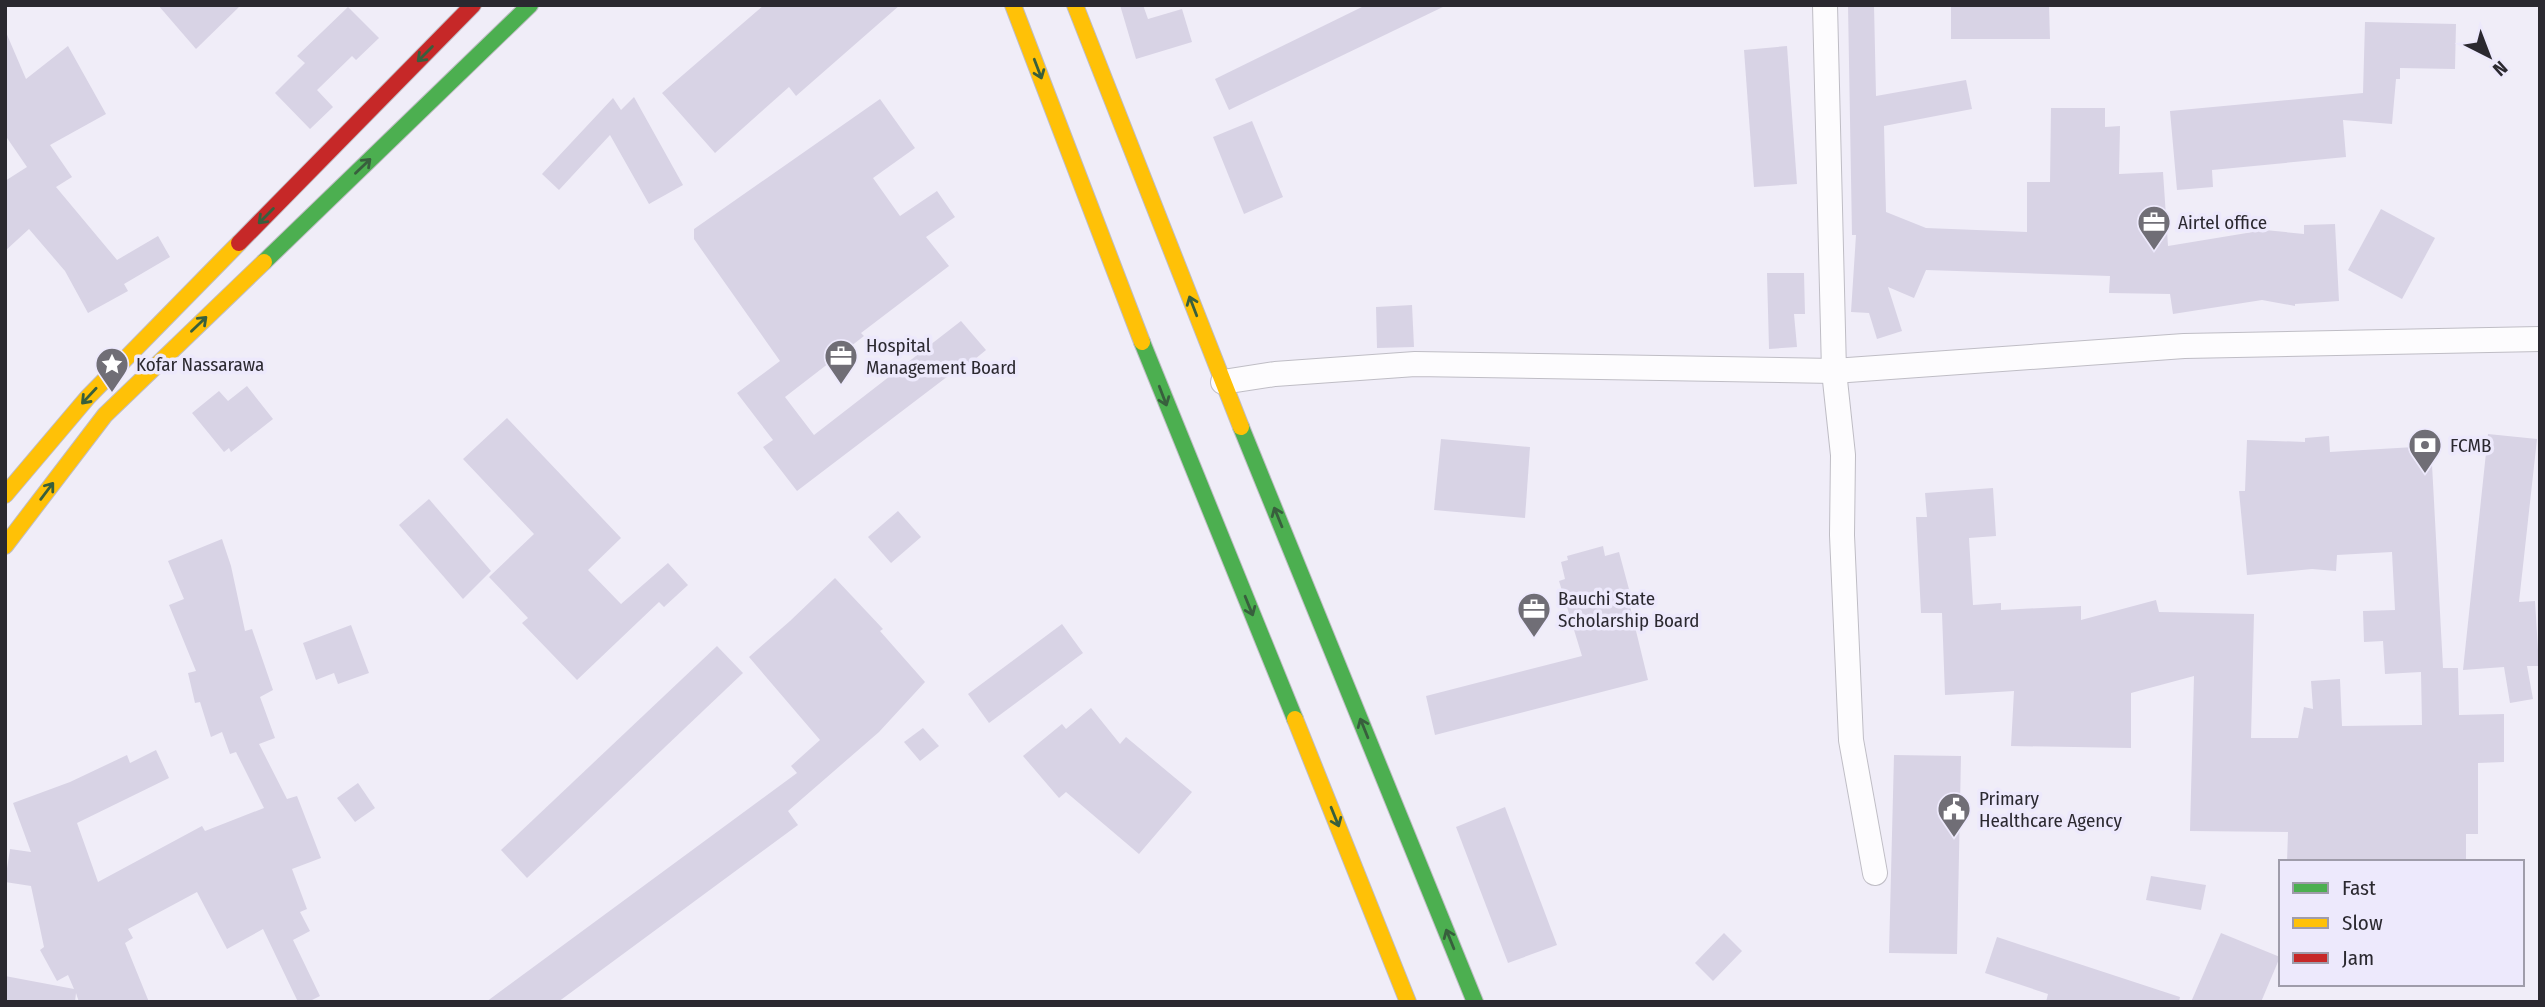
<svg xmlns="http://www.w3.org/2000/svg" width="2545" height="1007" viewBox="0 0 2545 1007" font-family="'Fira Sans Condensed',sans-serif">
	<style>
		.building { fill: #d8d3e5 }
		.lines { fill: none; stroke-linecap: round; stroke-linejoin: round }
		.street-casing { stroke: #bfbdc5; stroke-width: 26 }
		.fast-casing { stroke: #bfbdc5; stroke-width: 18 }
		.slow-casing { stroke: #bfbdc5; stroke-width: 18 }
		.jam-casing { stroke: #bfbdc5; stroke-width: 18 }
		.street { stroke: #fdfcfe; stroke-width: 24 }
		.fast { stroke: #4caf50; stroke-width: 16 }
		.slow { stroke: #ffc107; stroke-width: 16 }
		.jam { stroke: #c62828; stroke-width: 16 }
		.oneway { stroke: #385f3d }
		.labels { text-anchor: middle; stroke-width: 7; stroke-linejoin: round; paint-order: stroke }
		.poi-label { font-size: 19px; fill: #2b2930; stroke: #ede9fc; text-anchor: start }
	</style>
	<rect width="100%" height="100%" fill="#f0edf8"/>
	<!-- building -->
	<g class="building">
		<polygon points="158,5 241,5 196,49"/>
		<polygon points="764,5 900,5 796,96 789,87 715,153 662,93"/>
		<polygon points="1120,5 1143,5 1148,19 1182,9 1192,42 1136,59"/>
		<polygon points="1366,5 1447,5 1229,110 1215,79"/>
		<polygon points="1848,5 1874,5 1876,96 1966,80 1972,109 1884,126 1886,212 1926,228 2027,232 2027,182 2050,182 2051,108 2105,108 2105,127 2120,126 2119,174 2163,172 2168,246 2265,230 2304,234 2304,225 2335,224 2339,301 2295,304 2295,306 2262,300 2173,314 2170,294 2109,293 2110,276 1926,270 1914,298 1888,287 1902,331 1877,339 1869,313 1851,312 1856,235 1852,235"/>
		<polygon points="1951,5 2049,5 2050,39 1951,39"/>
		<polygon points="348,7 379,38 356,60 352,56 317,90 333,107 310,129 275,93 305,63 297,56"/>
		<polygon points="2365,22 2456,24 2455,69 2400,68 2400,79 2396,79 2392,124 2343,120 2346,157 2212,170 2213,187 2177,190 2170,111 2363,93"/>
		<polygon points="5,30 26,79 68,46 106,114 50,145 72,177 56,187 117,260 158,236 170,257 124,284 128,291 88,313 65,271 29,229 5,251 5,181 27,167 5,135"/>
		<polygon points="1787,46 1797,184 1754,187 1744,50"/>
		<polygon points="634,97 683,185 649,204 610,135 559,190 542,174 613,98 621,110"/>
		<polygon points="880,99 915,148 873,178 900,216 937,191 955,217 926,237 949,266 861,333 864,336 785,397 814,435 961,321 986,350 958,373 956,370 797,491 763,447 773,440 737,393 780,361 694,239 694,229"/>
		<polygon points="1252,121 1283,197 1244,214 1213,137"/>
		<polygon points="2381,209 2435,238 2402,299 2348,270"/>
		<polygon points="1767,273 1804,273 1805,314 1794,314 1797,347 1769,349"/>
		<polygon points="1412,305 1414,347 1377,348 1376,307"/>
		<polygon points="247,386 273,419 231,452 229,448 224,452 192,413 219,391 228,401"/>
		<polygon points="507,418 621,538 588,570 621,604 668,563 688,585 664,607 659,602 577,680 522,623 528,618 489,577 534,534 463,459"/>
		<polygon points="2488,434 2537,439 2519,602 2535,601 2539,666 2527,666 2533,699 2510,703 2504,667 2463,670"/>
		<polygon points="2329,436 2330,452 2431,446 2443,668 2458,668 2459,715 2504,714 2504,762 2478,763 2478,834 2466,834 2466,862 2287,862 2288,832 2190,831 2194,676 2131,693 2131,748 2011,746 2014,691 1945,695 1942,613 1921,613 1916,517 1927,517 1925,493 1993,488 1996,536 1969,538 1973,605 2001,603 2001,610 2081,606 2081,620 2156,600 2159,612 2254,614 2251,738 2298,738 2304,707 2313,709 2311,681 2340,679 2342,726 2422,725 2421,672 2385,674 2383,641 2364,642 2363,611 2395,610 2392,552 2337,555 2336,571 2312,569 2247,575 2239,491 2245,491 2247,440 2305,442 2305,438"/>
		<polygon points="1441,439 1530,447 1525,518 1434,510"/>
		<polygon points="429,499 491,571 463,599 399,525"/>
		<polygon points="898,511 921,537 891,563 868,537"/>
		<polygon points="222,539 231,566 245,631 252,629 273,690 260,697 275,738 259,744 287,799 297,796 321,858 292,869 307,909 300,912 310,931 293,940 320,996 308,1002 298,1002 263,929 227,949 197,892 128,929 133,938 125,943 149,1002 79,1002 76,993 75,1002 5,1002 5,976 74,989 68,975 57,981 40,950 44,947 31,886 5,882 10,849 31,852 13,803 70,782 127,755 130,763 156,750 169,778 77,823 98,882 202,826 205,831 264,808 236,752 230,754 222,732 211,737 200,702 195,703 188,673 196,671 169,605 184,599 168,561"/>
		<polygon points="1603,546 1605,556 1619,552 1630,593 1627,594 1648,680 1435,735 1426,696 1582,656 1559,581 1565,579 1561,562 1568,560 1567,556"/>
		<polygon points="835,578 883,629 880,631 925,682 879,732 788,811 798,825 558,1002 486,1002 797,773 791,766 820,740 749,657 790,621"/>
		<polygon points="1062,624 1083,653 989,723 968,694"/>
		<polygon points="351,625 369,673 338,684 334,673 316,680 303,643"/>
		<polygon points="717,646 743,673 527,878 501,850"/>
		<polygon points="1091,708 1120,744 1126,737 1192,792 1139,854 1066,792 1059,798 1023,756 1062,724 1066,729"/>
		<polygon points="923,728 939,746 920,761 904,742"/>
		<polygon points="1894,755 1961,756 1957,954 1889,953"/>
		<polygon points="358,783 375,808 355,822 337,798"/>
		<polygon points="1505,807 1557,945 1508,963 1456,827"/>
		<polygon points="2151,876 2206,885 2201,910 2146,900"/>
		<polygon points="1724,933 1742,951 1713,981 1695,963"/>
		<polygon points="2221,933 2280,957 2261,1002 2191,1002"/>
		<polygon points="1997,937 2180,997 2179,1002 2046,1002 2048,994 1985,973"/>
	</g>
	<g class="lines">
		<defs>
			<g id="street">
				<polyline points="1825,5 1834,371 1843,455 1842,535 1851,740 1875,873"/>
				<polyline points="1223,382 1275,374 1415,364 1834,371 2184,346 2540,339"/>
			</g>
			<g id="fast">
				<polyline points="264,262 530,5"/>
				<polyline points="1142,342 1295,719"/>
				<polyline points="1241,427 1475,1002"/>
			</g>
			<g id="slow">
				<polyline points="1013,5 1142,342"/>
				<polyline points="1075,5 1241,427"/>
				<polyline points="5,495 88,397 239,243"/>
				<polyline points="5,546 105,415 264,262"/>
				<polyline points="1295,719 1408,1002"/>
			</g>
			<polyline id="jam" points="239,243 473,5"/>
		</defs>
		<!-- street casing -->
		<use href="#street" class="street-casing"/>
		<!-- fast casing -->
		<use href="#fast" class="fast-casing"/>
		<!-- slow casing -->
		<use href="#slow" class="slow-casing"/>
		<!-- jam casing -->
		<use href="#jam" class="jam-casing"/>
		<!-- street -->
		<use href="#street" class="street"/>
		<!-- fast -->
		<use href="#fast" class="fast"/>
		<!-- slow -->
		<use href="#slow" class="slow"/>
		<!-- jam -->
		<use href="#jam" class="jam"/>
	</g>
	<!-- one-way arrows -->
	<defs><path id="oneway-shaft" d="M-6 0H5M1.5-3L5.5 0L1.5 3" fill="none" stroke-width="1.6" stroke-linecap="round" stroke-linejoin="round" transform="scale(1.75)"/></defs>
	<g class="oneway">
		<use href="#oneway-shaft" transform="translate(425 54) rotate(135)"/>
		<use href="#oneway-shaft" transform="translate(1038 69) rotate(69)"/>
		<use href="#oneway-shaft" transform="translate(363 166) rotate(-44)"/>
		<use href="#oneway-shaft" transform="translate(266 216) rotate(135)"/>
		<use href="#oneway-shaft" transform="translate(1193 306) rotate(-111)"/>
		<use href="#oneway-shaft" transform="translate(199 324) rotate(-44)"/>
		<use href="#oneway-shaft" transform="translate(89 396) rotate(133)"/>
		<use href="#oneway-shaft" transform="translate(1163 396) rotate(69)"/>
		<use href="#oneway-shaft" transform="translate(47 491) rotate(-53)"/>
		<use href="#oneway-shaft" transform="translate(1278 517) rotate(-112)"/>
		<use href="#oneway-shaft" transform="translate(1249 606) rotate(68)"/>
		<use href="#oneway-shaft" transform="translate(1364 728) rotate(-112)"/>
		<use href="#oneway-shaft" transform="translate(1335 817) rotate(68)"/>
		<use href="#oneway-shaft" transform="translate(1450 939) rotate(-112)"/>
	</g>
	<!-- icons -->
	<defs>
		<symbol id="office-pin" viewBox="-11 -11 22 30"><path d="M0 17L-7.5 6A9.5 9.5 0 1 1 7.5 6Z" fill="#706e76" stroke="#ede9fc"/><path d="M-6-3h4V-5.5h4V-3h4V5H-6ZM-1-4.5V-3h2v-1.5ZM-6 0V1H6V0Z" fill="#fff"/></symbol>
		<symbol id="sight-pin" viewBox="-11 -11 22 30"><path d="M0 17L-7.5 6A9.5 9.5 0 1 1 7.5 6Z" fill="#706e76" stroke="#ede9fc"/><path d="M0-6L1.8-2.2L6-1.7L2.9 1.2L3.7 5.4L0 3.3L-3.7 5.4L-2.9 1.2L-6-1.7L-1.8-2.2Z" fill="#fff"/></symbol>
		<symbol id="bank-pin" viewBox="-11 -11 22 30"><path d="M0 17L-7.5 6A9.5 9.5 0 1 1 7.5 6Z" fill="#706e76" stroke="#ede9fc"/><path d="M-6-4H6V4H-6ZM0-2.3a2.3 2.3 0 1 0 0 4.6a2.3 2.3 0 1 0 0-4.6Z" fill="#fff"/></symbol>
		<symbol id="civic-pin" viewBox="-11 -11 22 30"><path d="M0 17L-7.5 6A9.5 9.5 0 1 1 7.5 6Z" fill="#706e76" stroke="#ede9fc"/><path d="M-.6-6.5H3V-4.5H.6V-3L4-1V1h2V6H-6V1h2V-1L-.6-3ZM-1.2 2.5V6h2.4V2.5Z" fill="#fff"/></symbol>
	</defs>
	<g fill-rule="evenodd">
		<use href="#office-pin" x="2135" y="203" width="38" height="52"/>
		<use href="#office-pin" x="822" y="337" width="38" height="52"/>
		<use href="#sight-pin" x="93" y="345" width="38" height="52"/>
		<use href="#bank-pin" x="2406" y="426" width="38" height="52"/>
		<use href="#office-pin" x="1515" y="590" width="38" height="52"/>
		<use href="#civic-pin" x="1935" y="790" width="38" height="52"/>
	</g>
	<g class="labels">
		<!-- poi labels -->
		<g class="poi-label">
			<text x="2178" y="229">Airtel office</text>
			<text x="866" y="352">Hospital<tspan x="866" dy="22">Management Board</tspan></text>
			<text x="136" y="371">Kofar Nassarawa</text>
			<text x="2450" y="452">FCMB</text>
			<text x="1558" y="605">Bauchi State<tspan x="1558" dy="22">Scholarship Board</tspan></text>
			<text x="1979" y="805">Primary<tspan x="1979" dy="22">Healthcare Agency</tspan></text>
		</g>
	</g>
	<!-- border -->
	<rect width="2545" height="1007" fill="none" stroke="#2b2930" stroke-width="14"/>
	<!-- legend -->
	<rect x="2279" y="860" width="245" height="126" fill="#ede9fc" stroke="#9f9caa" stroke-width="2"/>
	<rect x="2293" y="883" width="35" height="10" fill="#4caf50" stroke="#9f9caa" stroke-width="2"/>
	<text x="2342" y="895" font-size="21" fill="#2b2930">Fast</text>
	<rect x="2293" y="918" width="35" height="10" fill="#ffc107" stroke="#9f9caa" stroke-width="2"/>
	<text x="2342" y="930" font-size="21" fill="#2b2930">Slow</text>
	<rect x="2293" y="953" width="35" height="10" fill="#c62828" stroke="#9f9caa" stroke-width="2"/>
	<text x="2342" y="965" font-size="21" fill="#2b2930">Jam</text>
	<!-- north arrow -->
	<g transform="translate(2489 56) rotate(138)" stroke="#ede9fc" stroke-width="5" paint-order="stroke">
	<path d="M0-5L12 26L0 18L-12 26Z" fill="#2b2930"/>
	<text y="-10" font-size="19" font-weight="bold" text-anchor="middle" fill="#2b2930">N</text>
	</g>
</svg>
